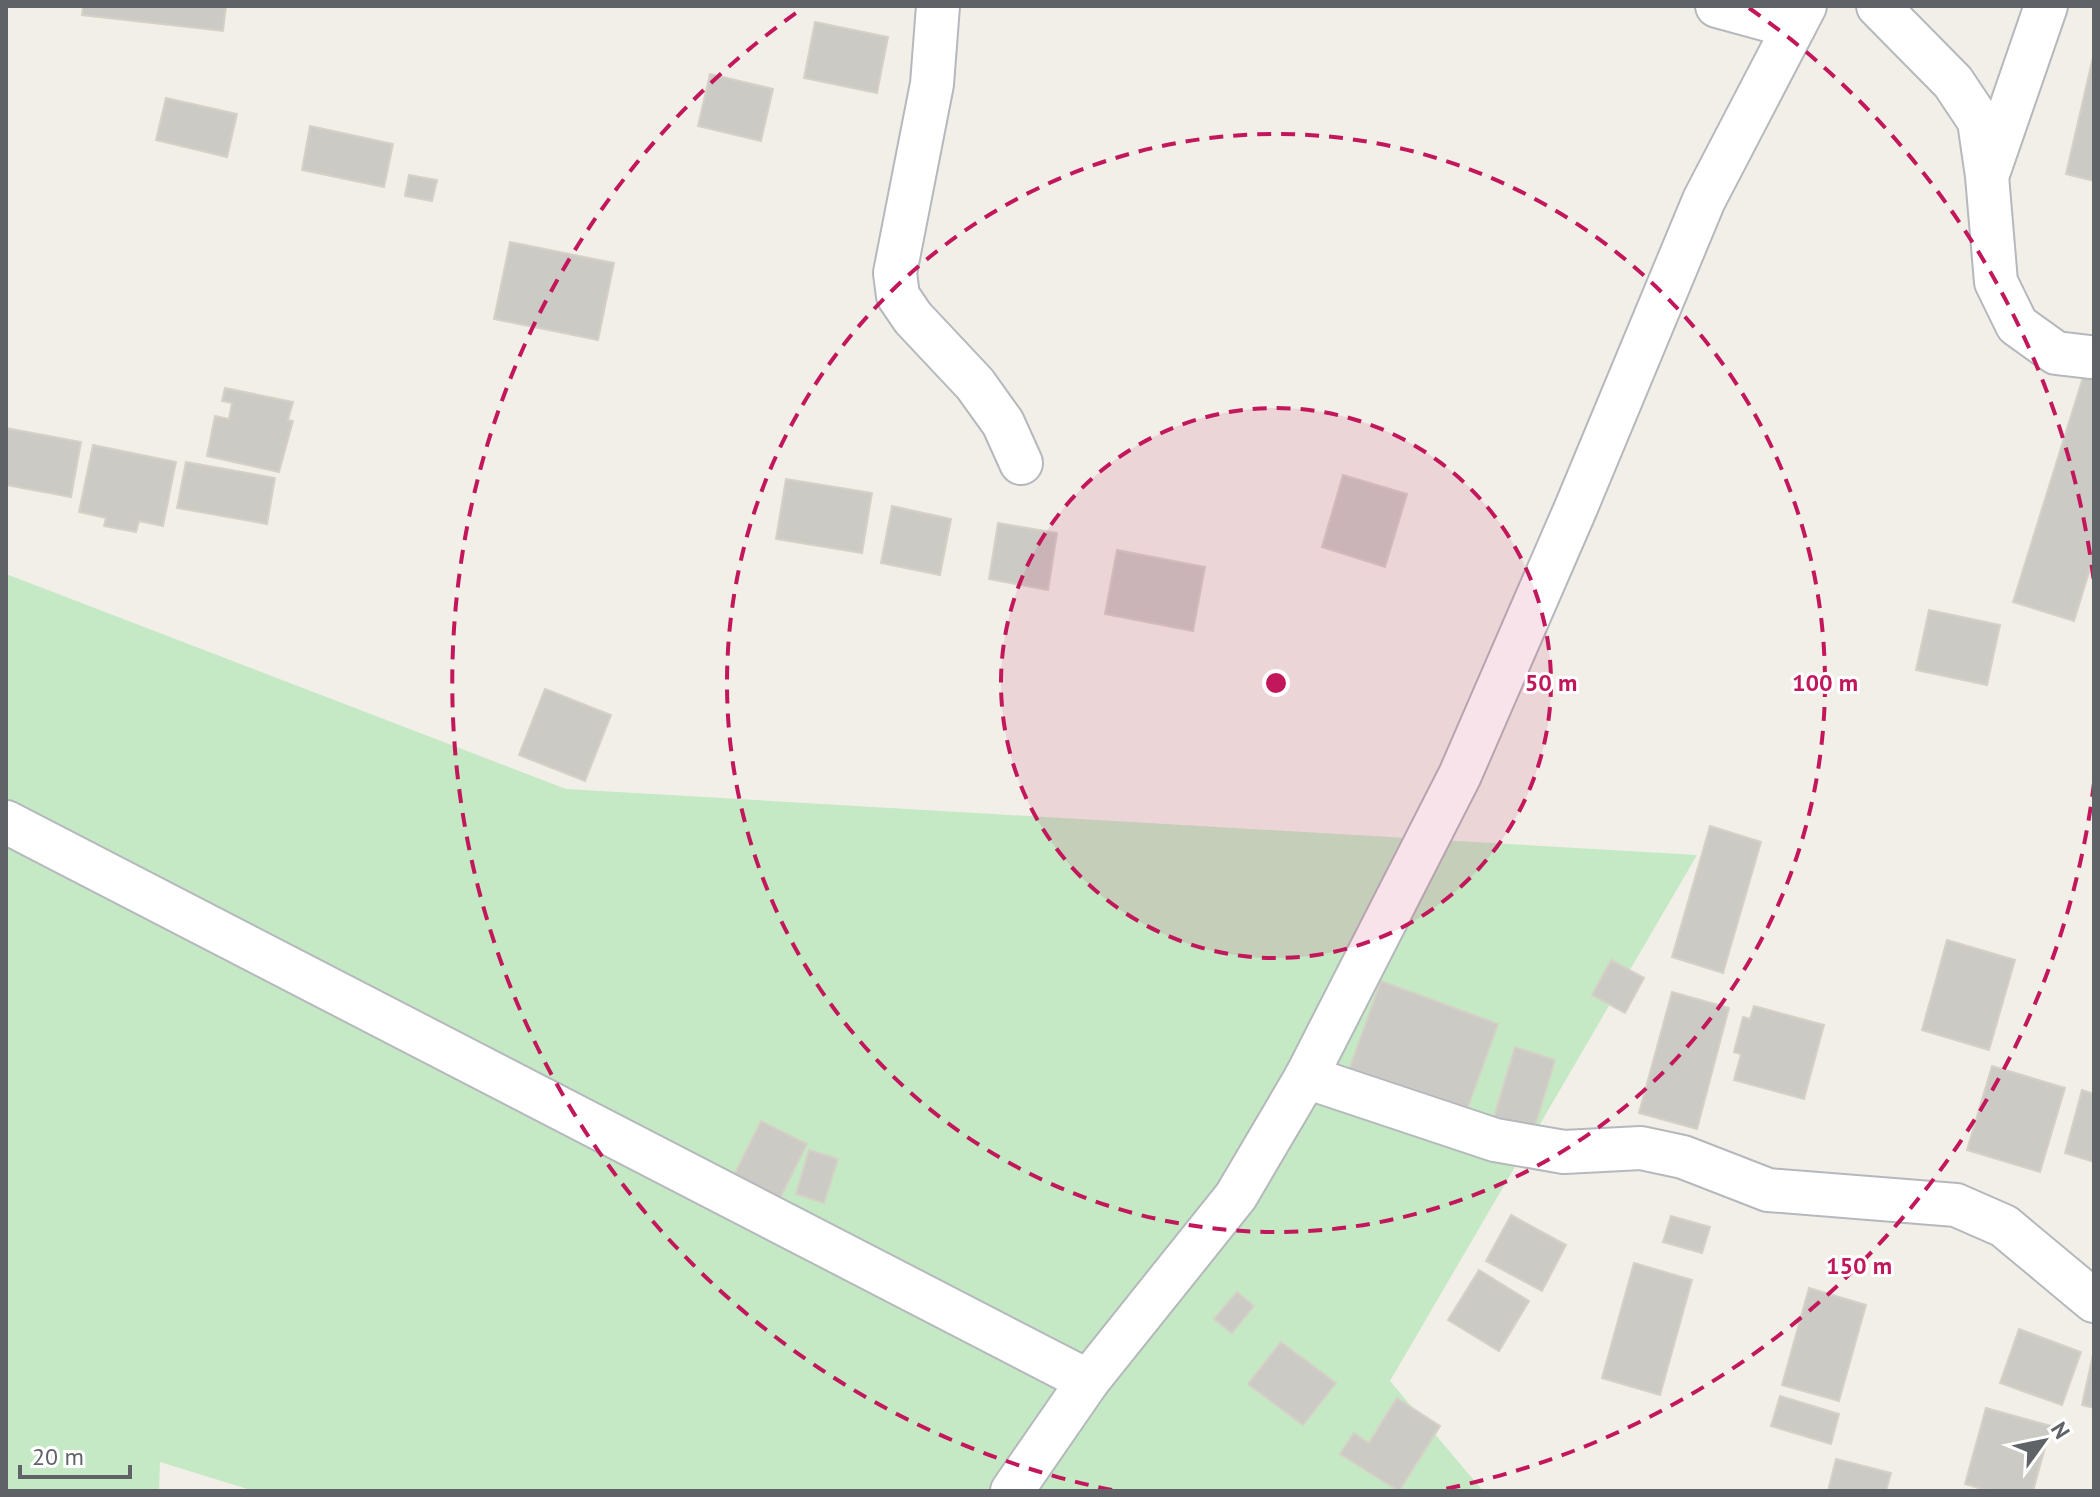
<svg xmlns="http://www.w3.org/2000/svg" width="2100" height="1497" viewBox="0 0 2100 1497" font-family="'PT Sans',sans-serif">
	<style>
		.green { fill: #c5e8c5 }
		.building { fill: #cccac5; stroke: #d6d1c6; stroke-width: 2 }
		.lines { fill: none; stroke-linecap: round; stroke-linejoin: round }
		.street-casing { stroke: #b5b8bc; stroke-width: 46 }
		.street { stroke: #fff; stroke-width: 42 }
		.ring { fill: none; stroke: #c2185b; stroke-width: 4; stroke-dasharray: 14 10 }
		.centre { fill: #c2185b; stroke: #fff; stroke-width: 4 }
		.ring-label { font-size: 24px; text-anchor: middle; font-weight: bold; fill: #c2185b; stroke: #fff; stroke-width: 6; stroke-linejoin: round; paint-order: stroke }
	</style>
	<rect width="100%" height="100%" fill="#f1efe8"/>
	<!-- green -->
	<polygon class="green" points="6,574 566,789 1697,855 1390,1381 1483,1491 254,1491 160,1462 159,1491 6,1491"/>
	<!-- building -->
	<g class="building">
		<polygon points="83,6 226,6 223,31 82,15"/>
		<polygon points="815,22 888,37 877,93 804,78"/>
		<polygon points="2093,57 2094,57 2094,181 2066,174"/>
		<polygon points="710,74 773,89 761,141 698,126"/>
		<polygon points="166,98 237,114 227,157 156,140"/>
		<polygon points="310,126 393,144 384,187 302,170"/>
		<polygon points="409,175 437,180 432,201 405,196"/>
		<polygon points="510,242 614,263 598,340 494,319"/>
		<polygon points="2089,358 2094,360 2094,556 2074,621 2013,602"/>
		<polygon points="225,388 293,402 288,420 293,421 279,472 207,456 215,416 229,419 232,403 222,401"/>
		<polygon points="6,428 81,442 71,497 6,485"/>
		<polygon points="93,445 176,462 163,526 139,521 136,532 104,526 106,518 79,512"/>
		<polygon points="186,462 275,478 267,524 177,508"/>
		<polygon points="1343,475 1407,494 1385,567 1322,547"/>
		<polygon points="786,479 872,493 862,553 776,539"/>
		<polygon points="892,506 951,519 940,575 881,563"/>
		<polygon points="998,523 1057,533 1048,590 989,579"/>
		<polygon points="1117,550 1205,567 1193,631 1105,614"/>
		<polygon points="1929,610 2000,625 1987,685 1916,670"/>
		<polygon points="545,689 611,715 585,781 519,755"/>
		<polygon points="1710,826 1761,842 1723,973 1672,957"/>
		<polygon points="1947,940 2015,960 1989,1050 1922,1030"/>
		<polygon points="1611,960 1644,978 1625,1013 1592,995"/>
		<polygon points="1381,981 1498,1024 1465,1115 1348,1073"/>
		<polygon points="1672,992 1729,1008 1697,1129 1639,1113"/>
		<polygon points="1754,1006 1824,1025 1804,1099 1734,1080 1741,1054 1734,1052 1743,1017 1750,1019"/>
		<polygon points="1515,1047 1555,1060 1534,1129 1494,1117"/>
		<polygon points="1992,1066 2065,1088 2040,1172 1967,1150"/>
		<polygon points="2082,1090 2094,1094 2094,1162 2065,1153"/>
		<polygon points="761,1121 807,1144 779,1200 733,1177"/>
		<polygon points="809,1150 838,1159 824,1203 796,1194"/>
		<polygon points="1511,1215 1566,1245 1542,1291 1486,1261"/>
		<polygon points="1671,1216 1710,1227 1702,1253 1663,1242"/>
		<polygon points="1634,1263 1692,1280 1660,1395 1602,1378"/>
		<polygon points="1479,1270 1529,1301 1499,1351 1448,1320"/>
		<polygon points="1809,1288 1866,1305 1839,1401 1782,1385"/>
		<polygon points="1237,1292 1254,1306 1232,1333 1214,1319"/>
		<polygon points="2019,1329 2081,1352 2062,1405 2000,1383"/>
		<polygon points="1281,1342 1336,1383 1303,1425 1248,1384"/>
		<polygon points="2094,1350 2094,1408 2082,1405"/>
		<polygon points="1780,1396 1839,1414 1831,1444 1771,1426"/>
		<polygon points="1397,1398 1440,1426 1399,1491 1340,1454 1354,1433 1369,1443"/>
		<polygon points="1986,1408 2051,1426 2033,1491 1989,1491 1965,1484"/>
		<polygon points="1836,1459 1891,1473 1886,1491 1828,1491"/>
	</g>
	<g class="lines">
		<defs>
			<g id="street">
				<polyline points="938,6 932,84 895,273 898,296 913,318 975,384 1003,423 1021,463"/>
				<polyline points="1717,6 1794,27"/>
				<polyline points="1878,6 1953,82 1979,121 1987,176 1996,282 2017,325 2056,353 2090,357"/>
				<polyline points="1989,171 2046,6"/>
				<polyline points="6,822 1088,1381"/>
				<polyline points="1306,1077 1495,1140 1564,1152 1641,1148 1683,1157 1768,1190 1956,1205 2004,1226 2094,1301"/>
				<polyline points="1012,1491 1088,1381 1236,1196 1306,1077 1460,775 1575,510 1704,200 1805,6"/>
			</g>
		</defs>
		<!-- street casing -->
		<use href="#street" class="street-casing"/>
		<!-- street -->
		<use href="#street" class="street"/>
	</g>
	<!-- distance rings -->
	<circle cx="1276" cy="683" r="275" fill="#c2185b" fill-opacity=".12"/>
	<g class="ring">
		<circle cx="1276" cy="683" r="275"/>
		<circle cx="1276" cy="683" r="549"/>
		<path d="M2094 783A824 824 0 0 1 1440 1490M1112 1490A824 824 0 0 1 803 8M1749 8A824 824 0 0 1 2094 583"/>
	</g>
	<circle cx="1276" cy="683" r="12" class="centre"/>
	<g class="ring-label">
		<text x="1551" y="691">50 m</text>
		<text x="1825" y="691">100 m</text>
		<text x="1859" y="1274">150 m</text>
	</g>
	<!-- border -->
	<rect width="2100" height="1497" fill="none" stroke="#5f6368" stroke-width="16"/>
	<!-- north arrow -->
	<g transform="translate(2044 1441) rotate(57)" stroke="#ffffff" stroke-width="6" paint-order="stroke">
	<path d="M0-6L14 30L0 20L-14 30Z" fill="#5f6368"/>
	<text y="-12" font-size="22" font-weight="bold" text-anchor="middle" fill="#5f6368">N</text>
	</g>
	<!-- scale -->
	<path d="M20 1465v12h110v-12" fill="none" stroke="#5f6368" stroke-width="4"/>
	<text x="32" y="1465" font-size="24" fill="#5f6368" stroke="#ffffff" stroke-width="6" paint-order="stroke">20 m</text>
</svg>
